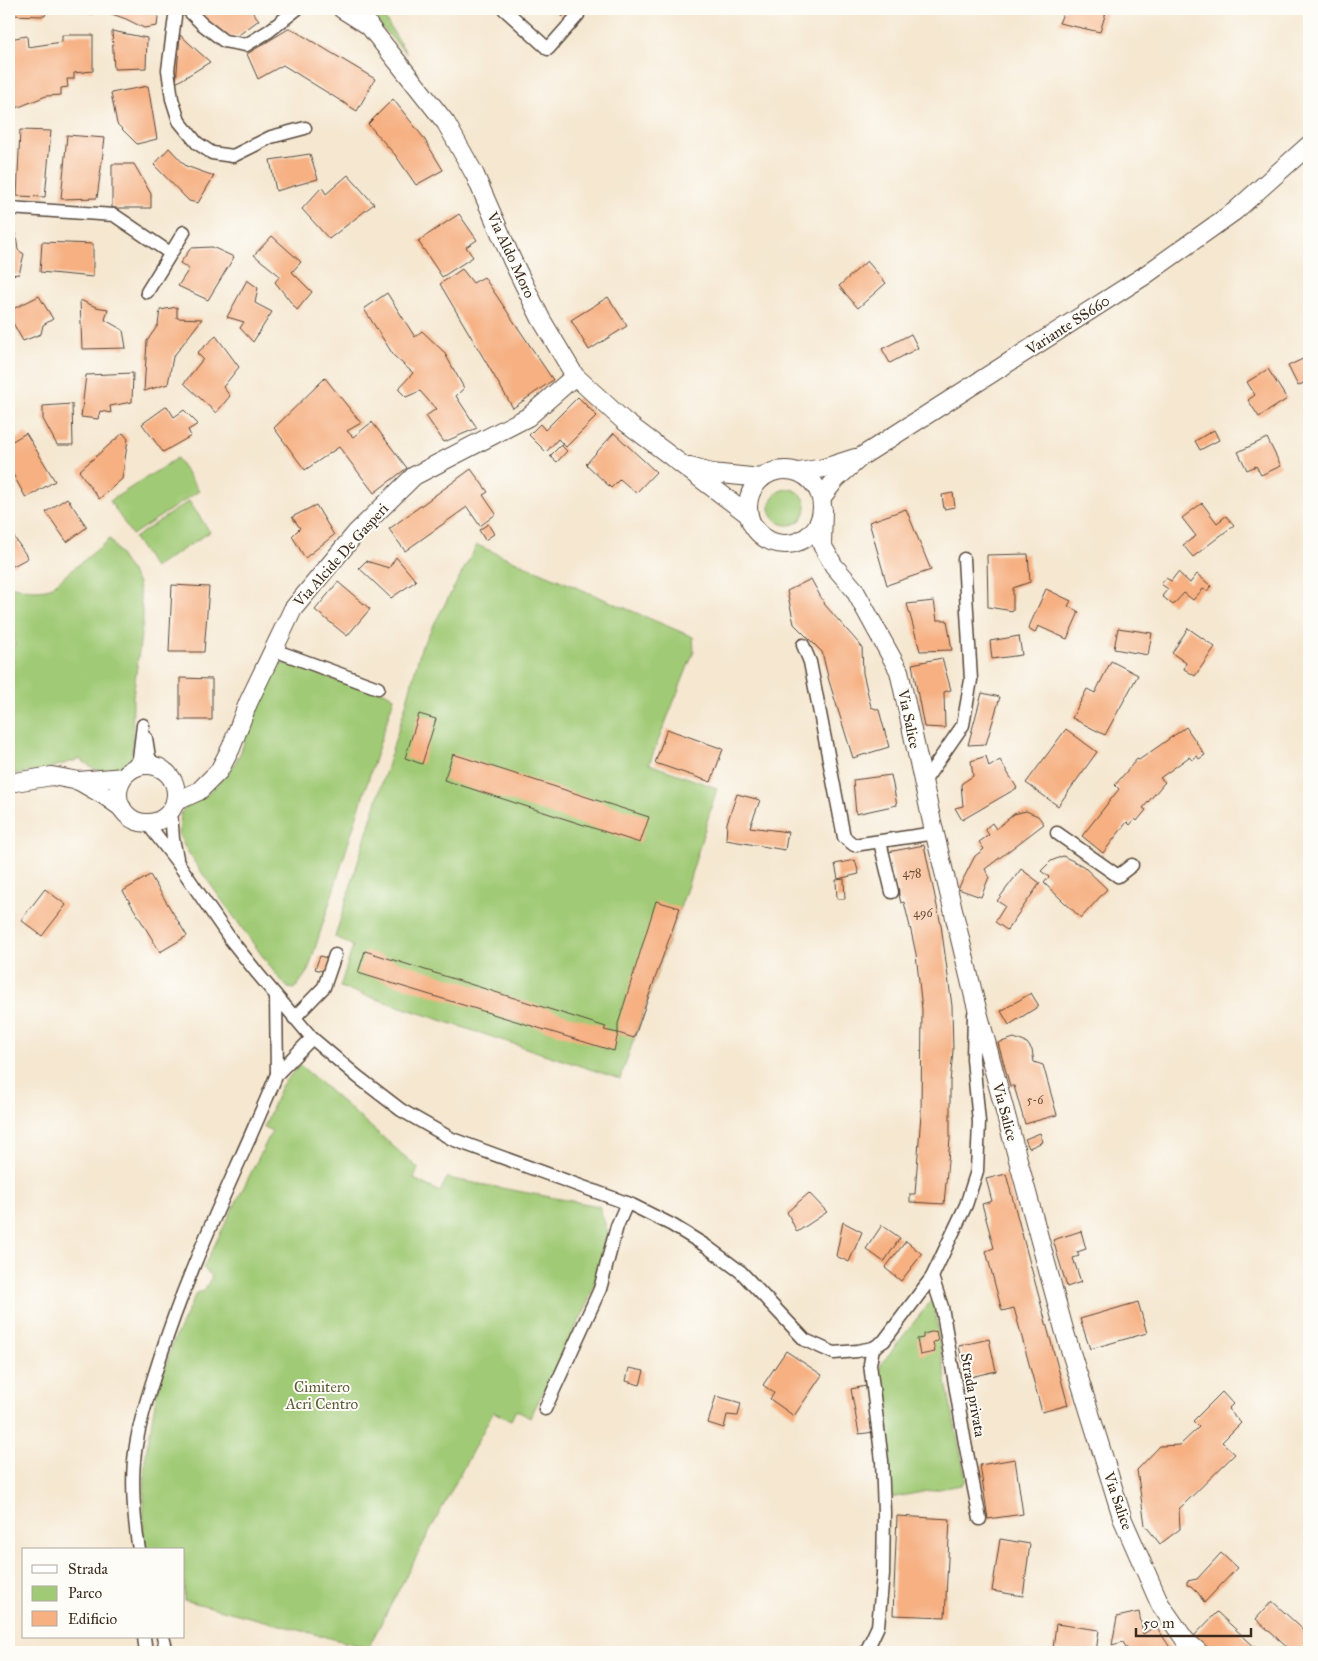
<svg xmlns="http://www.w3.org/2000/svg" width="1318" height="1661" viewBox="0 0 1318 1661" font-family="'IM FELL Great Primer',serif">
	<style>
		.green { fill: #a1ca76; stroke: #6e7a4a }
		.building { fill: #f6b082 }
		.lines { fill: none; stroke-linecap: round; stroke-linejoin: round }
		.street-casing { stroke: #574639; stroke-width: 15 }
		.secondary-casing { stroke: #574639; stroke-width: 20 }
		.street { stroke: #fff; stroke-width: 12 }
		.secondary { stroke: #fff; stroke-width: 18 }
		.labels { text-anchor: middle; stroke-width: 4; stroke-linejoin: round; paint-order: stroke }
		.number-label { font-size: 12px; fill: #6a4c37 }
		.street-label { font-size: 15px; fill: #3b2a1e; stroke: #fdfcf7 }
		.park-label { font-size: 15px; fill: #5a5a38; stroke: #fdfcf7 }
	</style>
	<rect width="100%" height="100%" fill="#fdfcf7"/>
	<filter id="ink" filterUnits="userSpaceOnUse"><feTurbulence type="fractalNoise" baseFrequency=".02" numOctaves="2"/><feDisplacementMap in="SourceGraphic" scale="10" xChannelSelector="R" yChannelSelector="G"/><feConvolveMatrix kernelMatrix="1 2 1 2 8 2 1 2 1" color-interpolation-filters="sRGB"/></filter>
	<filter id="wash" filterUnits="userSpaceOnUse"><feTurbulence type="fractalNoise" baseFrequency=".0096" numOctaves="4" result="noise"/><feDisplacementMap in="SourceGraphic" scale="20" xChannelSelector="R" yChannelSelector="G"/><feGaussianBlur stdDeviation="1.12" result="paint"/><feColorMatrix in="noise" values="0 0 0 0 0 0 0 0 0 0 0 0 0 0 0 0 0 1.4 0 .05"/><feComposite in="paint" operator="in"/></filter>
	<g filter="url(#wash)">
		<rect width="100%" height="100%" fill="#f5e7d0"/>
		<!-- green -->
		<g class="green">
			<polygon points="369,9 379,9 407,54 384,30"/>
			<polygon points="177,458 199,491 132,535 110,501"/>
			<circle cx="788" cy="507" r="18"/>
			<polygon points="189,501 210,532 154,568 134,538"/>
			<path d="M110 539 138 583 143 619 133 697 132 761 125 770 115 774 92 768 80 759 44 770 9 775V647L15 645 9 622V586C23 589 36 592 50 588Z"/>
			<polygon points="477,545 693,637 694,651 649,764 717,788 688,885 620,1079 340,987 353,946 335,937 405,708 421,648"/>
			<polygon points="275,663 298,665 312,668 331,679 384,692 394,698 308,971 295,989 288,988 274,972 197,866 183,844 179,835 181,813 189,803 205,796 229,773 240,754 262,694"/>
			<polygon points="300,1065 418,1168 414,1179 440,1192 447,1178 599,1206 610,1238 587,1305 530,1418 516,1410 511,1420 493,1412 368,1648 184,1600 184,1550 146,1550 143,1537 145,1459 156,1397 172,1345 196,1293 204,1291 212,1276 203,1268 272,1131 264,1127 281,1086"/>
			<polygon points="933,1298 947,1387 966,1479 961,1485 890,1498 888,1449 877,1375 882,1363"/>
		</g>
		<g id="blocks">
			<!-- building -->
			<g class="building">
				<polygon points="9,9 47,9 45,16 9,15"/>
				<polygon points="70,9 95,9 93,14"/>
				<polygon points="98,9 159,9 157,26 144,28 126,19"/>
				<polygon points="194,9 250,9 259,20 236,37 228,37 206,21"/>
				<polygon points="553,9 570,9 562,17"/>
				<polygon points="1065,9 1107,9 1100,32 1059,23"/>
				<polygon points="290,28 375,79 357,111 283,65 258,79 247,54"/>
				<polygon points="112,31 147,38 146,68 114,69"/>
				<polygon points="62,35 93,35 93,71 74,73 74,79 67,79 68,87 61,88 61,95 46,96 9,111 9,39 27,36 28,47 62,42"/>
				<polygon points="180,35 210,62 176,83"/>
				<polygon points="148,86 157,139 137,144 117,124 111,93"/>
				<polygon points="393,99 423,137 443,170 416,185 396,156 368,124"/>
				<polygon points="20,130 51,131 45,197 17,196"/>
				<polygon points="67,135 105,138 97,198 61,199"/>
				<polygon points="169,148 186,166 214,176 198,203 189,201 154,165"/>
				<polygon points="310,154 318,179 276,191 270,160"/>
				<polygon points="112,164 134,164 151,194 151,208 112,208"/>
				<polygon points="348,175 374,204 329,239 302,209 322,187 326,194"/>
				<polygon points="459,214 477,240 466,247 473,257 442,277 418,241"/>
				<polygon points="16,234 18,250 24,254 19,274 9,275 9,235"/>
				<polygon points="272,236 301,262 292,272 312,292 297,310 275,282 280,276 254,255"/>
				<polygon points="42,242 93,244 93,277 40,272"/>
				<polygon points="212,247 234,257 208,300 178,286 189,269 180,263 191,248"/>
				<polygon points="867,261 886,283 858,308 839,286"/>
				<polygon points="462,269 473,283 484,277 553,380 513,408 440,284"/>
				<polygon points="247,280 258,288 255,303 272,312 253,342 240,328 244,322 227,317"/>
				<polygon points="387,293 415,337 422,331 444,352 464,388 456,396 477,428 444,442 426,416 436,409 420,391 406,397 398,389 413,373 394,356 364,309"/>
				<polygon points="39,296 53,319 43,325 41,334 23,341 9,316 9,311"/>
				<polygon points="608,297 627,326 589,350 571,320"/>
				<polygon points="80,300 96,307 108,309 105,320 123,330 126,348 82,349"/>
				<polygon points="177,307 177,318 202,319 173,357 168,384 144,391 147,341 158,325 160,310"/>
				<polygon points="911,334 918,348 890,363 882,349"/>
				<polygon points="216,336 239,367 223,387 230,396 216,413 184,383 203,359 197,353"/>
				<polygon points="1309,356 1309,380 1298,386 1288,366"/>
				<polygon points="1268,369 1287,399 1259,417 1248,400 1255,395 1247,382"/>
				<polygon points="133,373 132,402 110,406 111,413 100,411 98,419 81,417 86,375"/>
				<polygon points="325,378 361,423 347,431 353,437 372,422 407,468 374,493 339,447 305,470 274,428"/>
				<polygon points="578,397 597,416 566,447 558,439 546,452 529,435 540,424 545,430"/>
				<polygon points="72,404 73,445 57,445 43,419 43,406"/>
				<polygon points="167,406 174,417 184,410 198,424 188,430 191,436 163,452 142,424"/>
				<polygon points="1214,430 1219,440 1200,450 1195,441"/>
				<polygon points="26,433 55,481 26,498 9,467 9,443"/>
				<polygon points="123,433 128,439 122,479 99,499 79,471"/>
				<polygon points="614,433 656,472 636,493 620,479 611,488 586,464"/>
				<polygon points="1267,438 1281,466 1261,475 1256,466 1247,470 1238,452"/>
				<polygon points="561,445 567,451 557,462 550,456"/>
				<polygon points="471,469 488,492 483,495 496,514 480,526 467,507 405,551 389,529"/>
				<polygon points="953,493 955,507 944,509 942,495"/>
				<polygon points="67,498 87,527 67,542 46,512"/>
				<polygon points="1202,503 1217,523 1226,516 1234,525 1193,557 1183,545 1196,536 1182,518"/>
				<polygon points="316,505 334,535 305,558 292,536 300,528 292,517"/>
				<polygon points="906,509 931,570 887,585 869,522"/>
				<polygon points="488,524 494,534 485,540 479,530"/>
				<polygon points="12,534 28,558 13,566 9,564 9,535"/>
				<polygon points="1028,554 1030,582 1013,588 1013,611 988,607 987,555"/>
				<polygon points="396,557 416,581 391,598 359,568 366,561 389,568"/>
				<polygon points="1178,572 1190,583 1197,574 1211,586 1207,591 1203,589 1193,600 1184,593 1173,605 1162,596 1168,589 1161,584 1166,578 1171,581"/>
				<polygon points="811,579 825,605 862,647 863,673 871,707 879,710 889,747 853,758 829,681 822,652 794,624 787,591"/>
				<polygon points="338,582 370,609 347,636 315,610"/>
				<polygon points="172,585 209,587 204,652 169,652"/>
				<polygon points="1046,589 1071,601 1068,606 1079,612 1067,639 1038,626 1035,633 1028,629"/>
				<polygon points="934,601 937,620 947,620 952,650 920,651 907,604"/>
				<polygon points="1118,628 1152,633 1148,655 1114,649"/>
				<polygon points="1188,628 1215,647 1195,676 1184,669 1186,663 1172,653"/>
				<polygon points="1019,636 1022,655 992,659 990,641"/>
				<polygon points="942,658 951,690 944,692 945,728 924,727 912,664"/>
				<polygon points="1111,661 1138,675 1105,735 1072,718 1087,689 1095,693"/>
				<polygon points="180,678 212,679 212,720 180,720"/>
				<polygon points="982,693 1000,697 986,744 968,745"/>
				<polygon points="419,714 436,719 422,764 405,758"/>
				<polygon points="1186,727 1205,755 1199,759 1197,756 1192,760 1189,757 1160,778 1165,782 1143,808 1146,810 1137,821 1135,819 1130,825 1127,822 1103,853 1082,836 1119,789 1115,785 1137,759 1139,760"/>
				<polygon points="667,729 723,749 711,782 655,763"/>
				<polygon points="1066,729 1097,752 1058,806 1026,783"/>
				<polygon points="453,754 649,817 640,843 444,780"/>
				<polygon points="986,756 989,767 1000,760 1017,788 962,820 955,808 963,806 961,784 973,776 971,761"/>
				<polygon points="891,775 897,805 856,814 853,780"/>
				<polygon points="737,794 760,800 750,827 788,832 785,850 726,840 727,823"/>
				<polygon points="1026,811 1038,816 1044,824 985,869 989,877 981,897 958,889 975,856 984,849 979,842 989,835 985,829 992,823 996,829 1014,814"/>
				<polygon points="924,845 941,925 952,1006 953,1051 950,1082 950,1139 944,1204 910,1202 910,1194 915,1194 921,1114 922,1009 916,954 911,931 904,902 901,903 888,852"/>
				<polygon points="1063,856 1083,866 1107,889 1081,918 1044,883 1049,877 1041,871 1051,861"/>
				<polygon points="855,860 859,874 838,879 835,864"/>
				<polygon points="1021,869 1040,883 1007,930 995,922 1005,906 997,901"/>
				<polygon points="150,875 187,936 160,952 123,891"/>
				<polygon points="844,879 845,899 837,899 836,880"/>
				<polygon points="45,889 66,905 42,936 21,920"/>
				<polygon points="656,901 680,908 634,1038 618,1033 614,1051 358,973 365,951 606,1027 604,1030 618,1033 618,1024"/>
				<polygon points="320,956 333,960 329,973 315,969"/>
				<polygon points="1031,993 1039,1006 1009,1025 1001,1011"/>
				<polygon points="1014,1038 1027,1043 1032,1050 1034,1062 1043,1065 1057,1115 1025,1124 1014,1086 1010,1086 998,1043"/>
				<polygon points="1040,1133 1043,1142 1029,1148 1025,1139"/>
				<polygon points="1006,1174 1068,1405 1042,1412 1014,1308 1002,1311 986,1251 994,1248 982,1204 992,1201 986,1179"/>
				<polygon points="809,1193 827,1212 797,1232 787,1212"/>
				<polygon points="843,1222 862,1232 849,1262 836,1256"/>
				<polygon points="882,1225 900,1238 884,1262 866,1249"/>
				<polygon points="1081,1231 1086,1249 1077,1252 1079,1256 1073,1258 1081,1282 1067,1287 1053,1240"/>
				<polygon points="906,1241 922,1254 901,1281 885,1268"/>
				<polygon points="1138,1302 1147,1333 1090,1349 1080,1319"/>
				<polygon points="936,1331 938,1341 933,1342 935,1352 920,1355 917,1339 923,1338 923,1334"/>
				<polygon points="989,1339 996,1371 966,1378 959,1346"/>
				<polygon points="786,1351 822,1375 794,1416 770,1399 774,1393 763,1385"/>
				<polygon points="629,1368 644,1371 640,1385 626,1381"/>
				<polygon points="866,1386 874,1432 859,1434 851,1389"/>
				<polygon points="1222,1392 1233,1404 1228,1409 1241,1423 1222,1442 1235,1454 1179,1509 1180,1529 1160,1544 1145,1525 1137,1470 1160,1446 1180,1445 1199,1427 1193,1421"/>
				<polygon points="716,1396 741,1403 738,1416 727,1415 724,1428 708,1423"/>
				<polygon points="1015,1459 1023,1514 988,1519 980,1465"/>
				<polygon points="897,1516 950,1519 945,1617 893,1615"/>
				<polygon points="1000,1539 1030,1544 1023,1596 992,1591"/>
				<polygon points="1221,1553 1237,1568 1204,1603 1199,1594 1191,1586 1187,1585 1187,1581 1197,1579"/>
				<polygon points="1272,1601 1309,1635 1309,1642 1299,1652 1292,1652 1256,1619"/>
				<polygon points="1139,1612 1143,1634 1156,1626 1171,1649 1165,1652 1129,1652 1123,1642 1112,1645 1117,1617"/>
				<polygon points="1217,1612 1260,1652 1211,1652 1194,1636"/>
				<polygon points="1056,1624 1099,1630 1096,1652 1075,1652 1053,1649"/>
			</g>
		</g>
	</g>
	<g filter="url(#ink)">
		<use href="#blocks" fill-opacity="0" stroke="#574639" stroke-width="1"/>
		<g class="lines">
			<defs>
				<g id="street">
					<polyline points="176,9 168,70 172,99 179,121 197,143 212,153 233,156 271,137 305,128"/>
					<polyline points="187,9 202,24 224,41 246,45 269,31 297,9"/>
					<polyline points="504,9 548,49 578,15"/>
					<polyline points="9,208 114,215 170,253"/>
					<polyline points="147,292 184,232"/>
					<polyline points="803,645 810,662 844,837 854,845 935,833"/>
					<polyline points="274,650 378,688"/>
					<polyline points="146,738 149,757 155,766"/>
					<polyline points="135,768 139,758 143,725"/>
					<polyline points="923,783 963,725 971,680 964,559"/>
					<polyline points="171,811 173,839 177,858"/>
					<polyline points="147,823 178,863 231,940 258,974 312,1038 358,1077 401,1110 452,1139 632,1205 672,1225 706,1246 741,1272 805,1340 834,1353 857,1351 873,1348 884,1341 932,1277 966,1205 977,1171 979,1122 973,1059 974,1014"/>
					<polyline points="1057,833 1118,876 1132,865"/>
					<polyline points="880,842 892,892"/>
					<polyline points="276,996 277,1074 312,1038"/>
					<polyline points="294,1018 324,987 335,955"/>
					<polyline points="932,1277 942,1307 965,1443 980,1519"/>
					<polyline points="545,1409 600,1289 617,1226 627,1203"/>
					<path d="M139 1550C134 1521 131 1481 135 1452 139 1422 149 1393 158 1364 189 1264 237 1171 277 1074"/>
					<polyline points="144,1637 146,1652"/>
					<polyline points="163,1637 167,1652"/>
					<polyline points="866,1652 878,1626 883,1574 884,1512 882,1461 870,1364 873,1348"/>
				</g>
				<g id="secondary">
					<polyline points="342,9 369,26"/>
					<polyline points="361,9 369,26 446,123 475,175 512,260 541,319 575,376 624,421 749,515"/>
					<polyline points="690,467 711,473 761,478"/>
					<circle cx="785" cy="507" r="37"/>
					<polyline points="799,472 824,468 855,458"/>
					<polyline points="822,497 836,479 862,456 1144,276 1235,211 1309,145"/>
					<polyline points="823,510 822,545 834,566 854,589 899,671 932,822 975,1001 1065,1333 1123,1520 1160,1604 1185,1640 1199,1652"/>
					<circle cx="147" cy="794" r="29"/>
					<polyline points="79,781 105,796 122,808"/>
					<polyline points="9,783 52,776 79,781 123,777"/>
					<polyline points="175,802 199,791 219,771 231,748 248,703 293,609 356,533 414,476 528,417 575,376"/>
				</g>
			</defs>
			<!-- street casing -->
			<use href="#street" class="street-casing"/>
			<!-- secondary casing -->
			<use href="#secondary" class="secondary-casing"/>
			<!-- street -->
			<use href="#street" class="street"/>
			<!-- secondary -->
			<use href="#secondary" class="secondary"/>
		</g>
	</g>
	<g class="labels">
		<!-- number labels -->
		<g class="number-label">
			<text x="912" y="877">478</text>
			<text x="923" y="917">496</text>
			<text x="1035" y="1104">5-6</text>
		</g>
		<!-- street labels -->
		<g class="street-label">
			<text transform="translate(511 255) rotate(65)" y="5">Via Aldo Moro</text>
			<text transform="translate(1068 325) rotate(-33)" y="5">Variante SS660</text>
			<text transform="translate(341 555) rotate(-48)" y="5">Via Alcide De Gasperi</text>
			<text transform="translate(909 719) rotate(78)" y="5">Via Salice</text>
			<text transform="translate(1005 1112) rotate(75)" y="5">Via Salice</text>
			<text transform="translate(973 1395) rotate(80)" y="5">Strada privata</text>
			<text transform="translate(1118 1501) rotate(71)" y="5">Via Salice</text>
		</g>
		<!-- park labels -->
		<g class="park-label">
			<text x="322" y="1392">Cimitero<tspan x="322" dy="17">Acri Centro</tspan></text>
		</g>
	</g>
	<!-- margin -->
	<rect width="1318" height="1661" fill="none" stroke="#fdfcf7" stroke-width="30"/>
	<!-- legend -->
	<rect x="22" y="1548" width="162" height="90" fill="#fdfcf7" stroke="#afa8a0"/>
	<rect x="32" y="1565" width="25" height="8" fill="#ffffff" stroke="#afa8a0"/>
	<text x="68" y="1574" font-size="15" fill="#3b2a1e">Strada</text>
	<rect x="32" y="1586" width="25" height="15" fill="#a1ca76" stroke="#afa8a0"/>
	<text x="68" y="1598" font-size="15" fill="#3b2a1e">Parco</text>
	<rect x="32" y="1611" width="25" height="15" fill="#f6b082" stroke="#afa8a0"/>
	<text x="68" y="1624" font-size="15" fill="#3b2a1e">Edificio</text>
	<!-- scale -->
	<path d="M1136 1628v8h115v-8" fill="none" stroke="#3b2a1e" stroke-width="2.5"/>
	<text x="1143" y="1628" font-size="15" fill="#3b2a1e" stroke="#fdfcf7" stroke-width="4" paint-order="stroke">50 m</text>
</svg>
